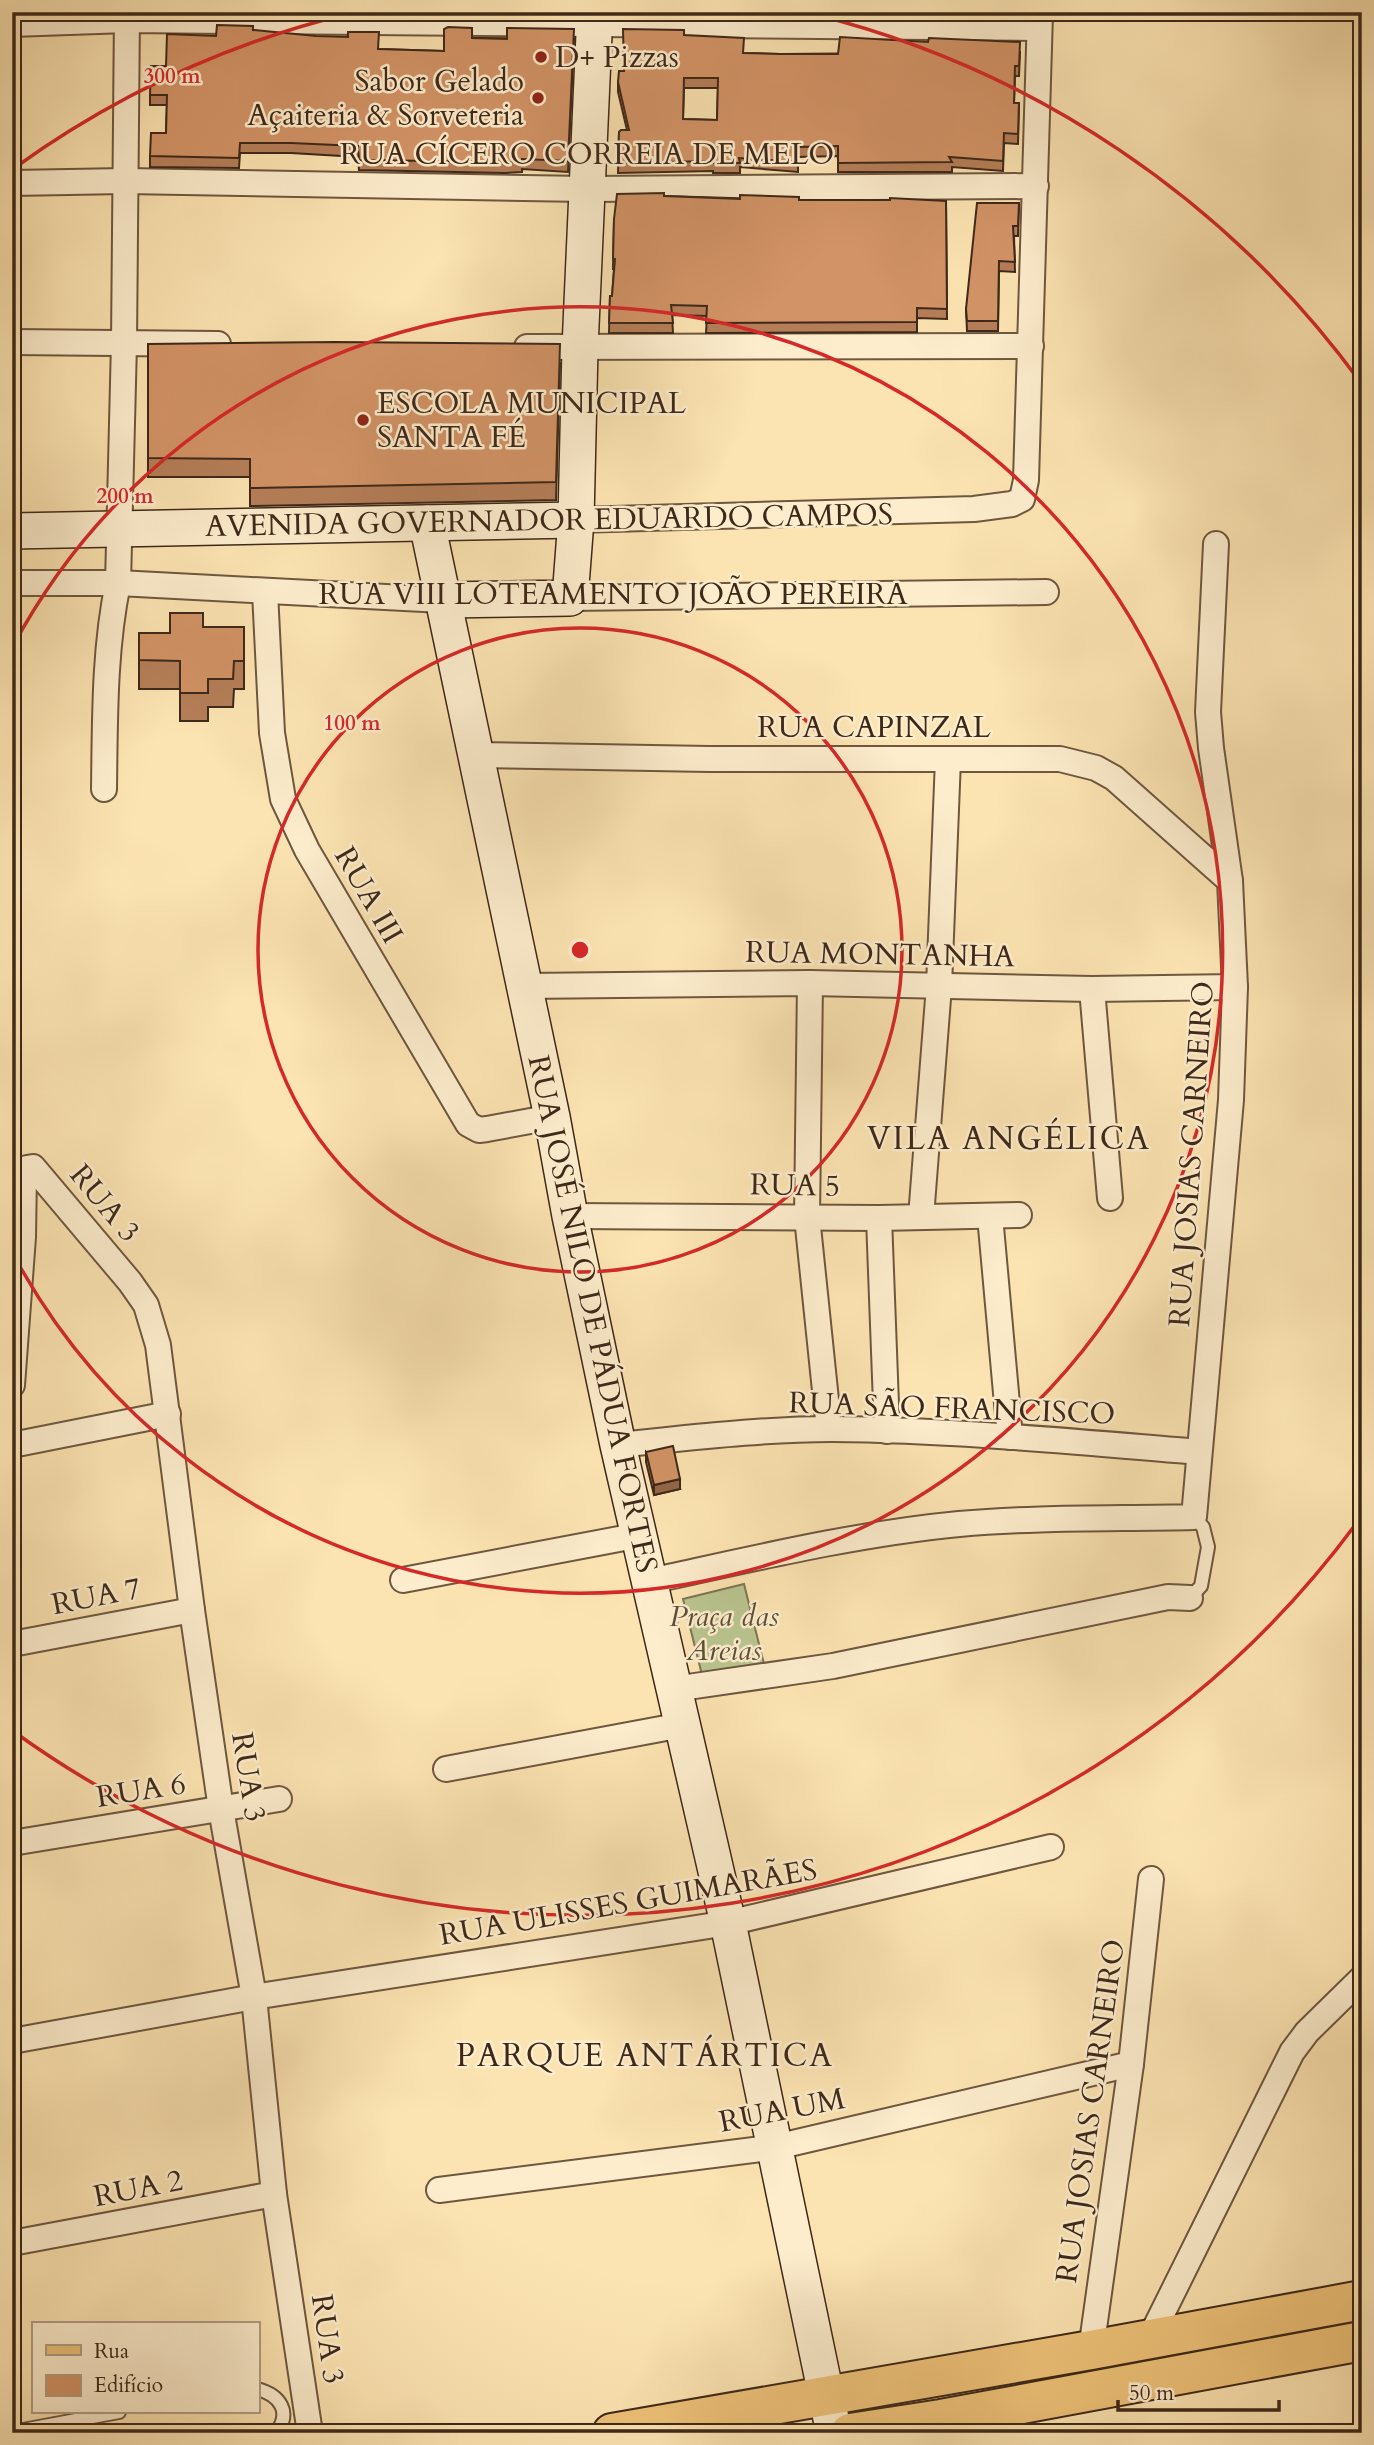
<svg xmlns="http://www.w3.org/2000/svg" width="1374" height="2445" viewBox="0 0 1374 2445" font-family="Cardo,serif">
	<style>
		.green { fill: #bac590; stroke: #7c7654; stroke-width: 2 }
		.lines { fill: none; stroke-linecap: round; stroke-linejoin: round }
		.lane-casing { stroke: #6e573f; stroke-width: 16 }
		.street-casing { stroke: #6e573f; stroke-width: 28 }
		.secondary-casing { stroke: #3e2819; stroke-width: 38 }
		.primary-casing { stroke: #3e2819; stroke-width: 42 }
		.lane { stroke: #fdedcd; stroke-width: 12 }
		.street { stroke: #fdedcd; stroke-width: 24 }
		.secondary { stroke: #fdedcd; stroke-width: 35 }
		.primary { stroke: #eec279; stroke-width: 38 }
		.wall { fill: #b57e58; stroke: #3e2819; stroke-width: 2; fill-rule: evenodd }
		.shaded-wall { fill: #936747; stroke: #3e2819; stroke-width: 2 }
		.building { fill: #d29366; stroke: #3e2819; stroke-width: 2; fill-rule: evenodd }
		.ring { fill: none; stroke: #d62828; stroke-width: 3.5 }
		.poi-dot { fill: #8f2418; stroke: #fdedcd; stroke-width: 2.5 }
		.labels { text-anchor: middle; stroke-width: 5; stroke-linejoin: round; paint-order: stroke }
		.poi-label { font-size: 30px; fill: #3e2819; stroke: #fdedcd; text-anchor: start }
		.street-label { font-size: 30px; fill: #3e2819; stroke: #fdedcd }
		.park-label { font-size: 30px; font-style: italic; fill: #5d4f37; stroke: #fdedcd }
		.neighbourhood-label { font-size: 32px; letter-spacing: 2px; fill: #3e2819; stroke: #fdedcd }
		.centre { fill: #d62828; stroke: #fdedcd; stroke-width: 3.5 }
		.ring-label { font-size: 21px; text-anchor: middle; font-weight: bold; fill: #d62828; stroke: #fdedcd; stroke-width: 5; stroke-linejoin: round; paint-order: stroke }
	</style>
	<rect width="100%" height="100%" fill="#fce4b2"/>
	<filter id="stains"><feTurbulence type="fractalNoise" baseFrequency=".00286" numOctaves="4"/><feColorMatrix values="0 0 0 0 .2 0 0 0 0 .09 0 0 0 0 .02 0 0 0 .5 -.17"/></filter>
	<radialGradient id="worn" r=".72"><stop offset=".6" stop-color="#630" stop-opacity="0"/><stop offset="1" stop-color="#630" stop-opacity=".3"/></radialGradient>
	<!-- green -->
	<polygon class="green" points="744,1584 765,1668 704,1683 683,1599"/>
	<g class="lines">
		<defs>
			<g id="lane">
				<polyline points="1190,1598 1201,1586 1208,1547 1203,1527 1194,1517"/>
				<path d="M257 2389C280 2395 292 2412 276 2433"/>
				<polyline points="12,2432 119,2412"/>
			</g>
			<g id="street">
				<polyline points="12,24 127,20 1039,28"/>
				<polyline points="12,183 125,181 586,189 1036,186"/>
				<polyline points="12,342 218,344"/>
				<polyline points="527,347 1031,346"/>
				<polyline points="576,520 974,509 1012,504 1022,499 1026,480 1040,14"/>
				<polyline points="12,583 118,583 443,600"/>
				<polyline points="265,592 272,733 283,799 307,850 468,1124 479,1130 487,1129 552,1117"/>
				<polyline points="570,598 1046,592"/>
				<polyline points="474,755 709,759 1060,759 1096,768 1114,778 1230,881"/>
				<path d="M104 789C105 720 104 651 118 583L124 343 127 12"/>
				<polyline points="810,983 807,1217 829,1429"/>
				<polyline points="524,986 810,983 1092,989 1235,987"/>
				<polyline points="1092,989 1110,1198"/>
				<polyline points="570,1216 879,1218 1019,1215"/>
				<polyline points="990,1216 1010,1437"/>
				<polyline points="921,1217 939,986 948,759"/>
				<polyline points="879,1218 887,1431"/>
				<polyline points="12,1385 23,1237 24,1172 27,1168 33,1167 130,1282 146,1305 158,1345 192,1610 221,1809 254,1997 274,2194 310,2433"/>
				<polyline points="12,1445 168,1414"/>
				<path d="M618 1445C689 1438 761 1429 832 1429 955 1430 1077 1442 1199 1452"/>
				<polyline points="403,1580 640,1535"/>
				<path d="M650 1581C752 1559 855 1534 959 1524 1037 1517 1116 1519 1194 1517L1231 1100 1235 987 1230 881 1211 748 1208 712 1216 544"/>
				<polyline points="12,1644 192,1610"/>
				<polyline points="674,1689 833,1666 1168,1597 1190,1598"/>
				<polyline points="446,1769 682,1725"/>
				<polyline points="12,1843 279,1799"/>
				<polyline points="12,2041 254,1997 728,1923 1051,1847"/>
				<polyline points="439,2190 776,2147 1131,2064"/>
				<polyline points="12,2243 274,2194"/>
				<polyline points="1149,2340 1292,2052 1307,2032 1362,1978"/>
				<polyline points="1091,2350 1131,2064 1151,1879"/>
			</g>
			<g id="secondary">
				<polyline points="427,523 552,1117 570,1216 618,1445 728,1923 834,2433"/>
				<polyline points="12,531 576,520"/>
				<polyline points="443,600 570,598 576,520 580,348 595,12"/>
			</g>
			<g id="primary">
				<polyline points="612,2433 1091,2350 1362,2300"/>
				<polyline points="850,2433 941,2419 1362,2341"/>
			</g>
		</defs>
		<!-- lane casing -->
		<use href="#lane" class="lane-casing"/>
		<!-- street casing -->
		<use href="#street" class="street-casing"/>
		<!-- secondary casing -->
		<use href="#secondary" class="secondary-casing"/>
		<!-- primary casing -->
		<use href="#primary" class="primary-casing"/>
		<!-- lane -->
		<use href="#lane" class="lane"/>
		<!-- street -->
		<use href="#street" class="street"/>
		<!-- secondary -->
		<use href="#secondary" class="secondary"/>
		<!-- primary -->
		<use href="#primary" class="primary"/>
	</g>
	<!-- wall -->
	<g class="wall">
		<polygon points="983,12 1025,12 1025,13"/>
		<polygon points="253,30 379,49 444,51 472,38 574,39 568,172 522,169 522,172 505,173 359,170 358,157 291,153 240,153 239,168 150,167 150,156 166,133 167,105 150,105 150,95 166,66 216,36"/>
		<path d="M684 35 743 53 780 54 1020 52 1019 76H1015L1014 103H1019L1018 144 1004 143 1003 171 952 167V172H838V156L798 157V172L740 167V173H713V171L618 173 619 132 627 130 618 92V82L624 71ZM684 88H718L717 120 683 119Z"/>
		<polygon points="664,196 799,200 946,201 947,319 917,318 917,332 706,333 707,316 672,315 673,333 609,333 610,296 612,296 614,269 613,269 614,219"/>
		<polygon points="1019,203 1018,236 1014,236 1015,272 999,271 998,331 967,331 966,309"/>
		<polygon points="148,344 560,363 556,500 250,506 250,477 148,477"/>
		<polygon points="203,627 244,627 244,689 234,689 233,707 208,707 208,721 180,721 180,689 139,689 139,633 170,633"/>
		<polygon points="646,1452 680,1489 654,1495 646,1462"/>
	</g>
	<!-- shaded-wall -->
	<polygon class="shaded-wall" points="680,1479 680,1489 654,1495 654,1485"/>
	<!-- building -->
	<g class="building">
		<polygon points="217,25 253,26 253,30 316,36 348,37 348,32 379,32 378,49 444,51 444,29 448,27 472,28 472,38 507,39 507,28 574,29 568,161 522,159 522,162 505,162 359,160 358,146 291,143 240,143 239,158 150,156 151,133 166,133 167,95 150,95 151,66 166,66 167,34 216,36"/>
		<path d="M623 29 684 30V35L744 38 743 53 780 54H838L840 37 928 42 929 38 1020 42 1019 66H1015L1014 103H1019L1018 134 1004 133 1003 161 949 157 952 162 838 163V146L798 147V162L739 158 740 163H713V161L618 163 619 132 621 130H629L618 82 619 71H624ZM684 78H718L717 120 683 119Z"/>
		<polygon points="664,193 664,196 740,199 740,195 799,197 799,200 890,200 890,198 946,201 947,309 917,308 917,322 706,323 707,306 671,305 673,323 609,323 610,296 612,296 615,259 613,259 614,219 617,194"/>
		<polygon points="977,203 1019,203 1018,226 1013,226 1015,262 999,261 998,321 967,321 966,309"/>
		<polygon points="335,342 560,344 556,482 250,488 250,459 148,458 148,344"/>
		<polygon points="170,613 203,613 203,627 244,627 244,661 234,661 233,679 208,679 208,693 180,693 180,661 139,660 139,633 170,633"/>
		<polygon points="673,1446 680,1479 654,1485 646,1452"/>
	</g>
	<!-- distance rings -->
	<g class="ring">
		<circle cx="580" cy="950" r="322"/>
		<path d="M12 648A643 643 0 1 1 12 1252"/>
		<path d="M1361 1517A965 965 0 0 1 13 1731M13 169A965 965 0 0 1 347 14M813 14A965 965 0 0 1 1361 383"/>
	</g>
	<!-- markers -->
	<g class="poi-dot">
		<circle cx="541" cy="57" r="7"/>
		<circle cx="538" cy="98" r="7"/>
		<circle cx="363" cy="420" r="7"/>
	</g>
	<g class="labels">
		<!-- poi labels -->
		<g class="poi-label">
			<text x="555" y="67">D+ Pizzas</text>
			<text x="524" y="91" text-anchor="end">Sabor Gelado<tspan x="524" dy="34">Açaiteria &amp; Sorveteria</tspan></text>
			<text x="377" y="413">ESCOLA MUNICIPAL<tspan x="377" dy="34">SANTA FÉ</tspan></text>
		</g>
		<!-- street labels -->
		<g class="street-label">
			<text x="587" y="164">RUA CÍCERO CORREIA DE MELO</text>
			<text transform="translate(549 520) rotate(-1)" y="10">AVENIDA GOVERNADOR EDUARDO CAMPOS</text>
			<text x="613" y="604">RUA VIII LOTEAMENTO JOÃO PEREIRA</text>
			<text x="874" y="737">RUA CAPINZAL</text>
			<text transform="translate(369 895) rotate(60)" y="10">RUA III</text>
			<text transform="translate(880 954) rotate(1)" y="10">RUA MONTANHA</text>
			<text transform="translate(1191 1154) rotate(-86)" y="10">RUA JOSIAS CARNEIRO</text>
			<text transform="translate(795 1185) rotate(1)" y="10">RUA 5</text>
			<text transform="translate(105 1203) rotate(50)" y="10">RUA 3</text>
			<text transform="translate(593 1314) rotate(78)" y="10">RUA JOSÉ NILO DE PÁDUA FORTES</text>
			<text transform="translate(952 1408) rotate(2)" y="10">RUA SÃO FRANCISCO</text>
			<text transform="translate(96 1596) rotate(-11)" y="10">RUA 7</text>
			<text transform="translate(249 1777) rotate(81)" y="10">RUA 3</text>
			<text transform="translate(141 1790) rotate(-9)" y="10">RUA 6</text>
			<text transform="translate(628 1902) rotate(-10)" y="10">RUA ULISSES GUIMARÃES</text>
			<text transform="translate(782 2110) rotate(-11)" y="10">RUA UM</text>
			<text transform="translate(1090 2111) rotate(-82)" y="10">RUA JOSIAS CARNEIRO</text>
			<text transform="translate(138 2188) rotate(-11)" y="10">RUA 2</text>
			<text transform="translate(328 2339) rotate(82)" y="10">RUA 3</text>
		</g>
		<!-- park labels -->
		<g class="park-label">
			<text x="724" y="1626">Praça das<tspan x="724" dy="34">Areias</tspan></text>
		</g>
		<!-- neighbourhood labels -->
		<g class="neighbourhood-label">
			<text x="1009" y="1149">VILA ANGÉLICA</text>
			<text x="645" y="2066">PARQUE ANTÁRTICA</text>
		</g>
	</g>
	<circle cx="580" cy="950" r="10" class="centre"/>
	<g class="ring-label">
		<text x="172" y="83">300 m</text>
		<text x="125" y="503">200 m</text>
		<text x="352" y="730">100 m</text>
	</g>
	<!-- margin -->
	<rect width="1374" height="2445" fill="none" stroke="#fce4b2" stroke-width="42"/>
	<rect x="14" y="14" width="1346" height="2417" fill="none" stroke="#3e2819" stroke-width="3.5"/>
	<rect x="21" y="21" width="1332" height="2403" fill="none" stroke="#3e2819" stroke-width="2"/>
	<!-- legend -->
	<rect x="32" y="2322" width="228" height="91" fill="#fdedcd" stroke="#b19e85" stroke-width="2"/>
	<rect x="46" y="2345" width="35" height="10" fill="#eec279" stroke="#b19e85" stroke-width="2"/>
	<text x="94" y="2358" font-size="21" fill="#3e2819">Rua</text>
	<rect x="46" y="2375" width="35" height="21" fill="#d29366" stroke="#b19e85" stroke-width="2"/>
	<text x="94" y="2392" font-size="21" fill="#3e2819">Edifício</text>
	<!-- scale -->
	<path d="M1118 2400v10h161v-10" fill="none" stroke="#3e2819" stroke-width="3.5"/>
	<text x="1129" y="2400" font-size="21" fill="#3e2819" stroke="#fdedcd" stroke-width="5" paint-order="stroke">50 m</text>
	<rect width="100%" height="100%" filter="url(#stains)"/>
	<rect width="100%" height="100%" fill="url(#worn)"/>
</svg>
